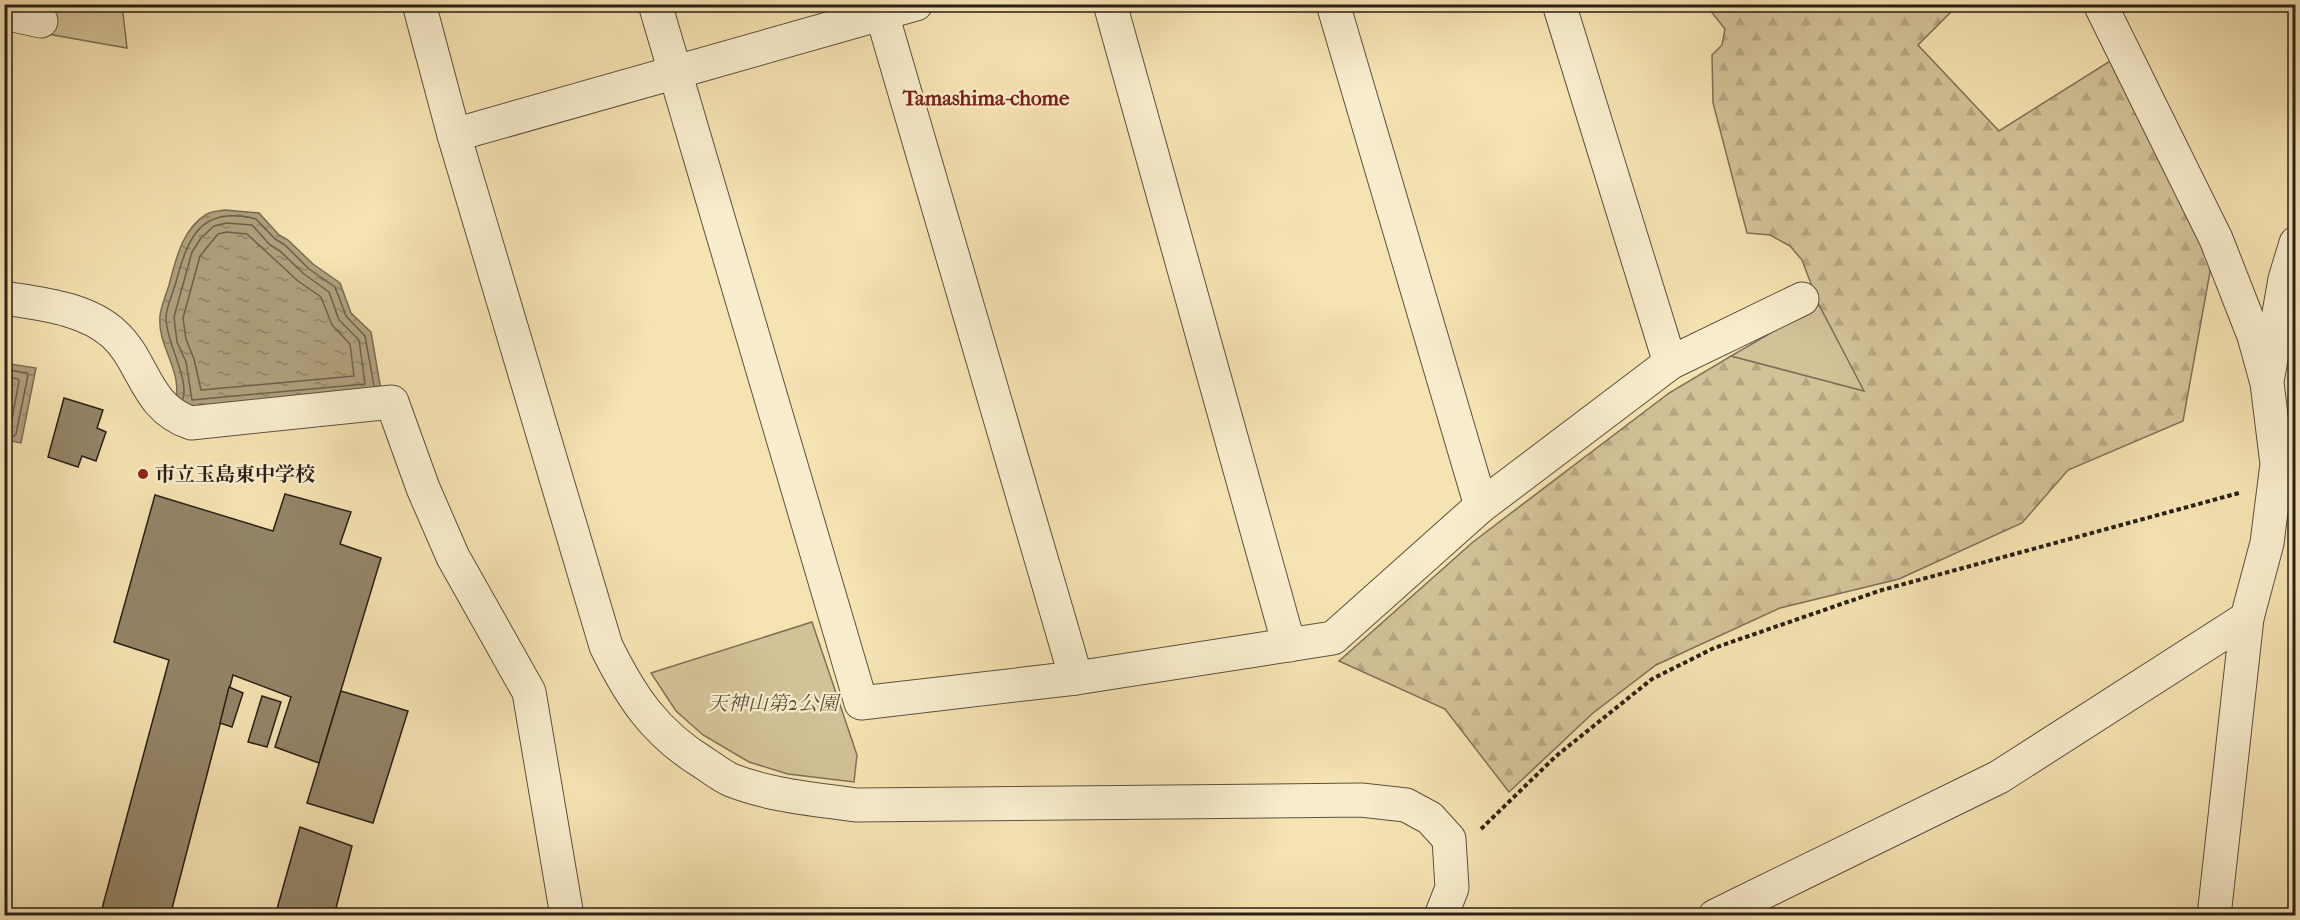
<svg xmlns="http://www.w3.org/2000/svg" width="2300" height="920" viewBox="0 0 2300 920" font-family="'IM FELL French Canon','Noto Serif JP',serif">
	<style>
		.forest { fill: url(#forest-firs); stroke: #7e7058; stroke-width: 1.5 }
		.green { fill: #d3c298; stroke: #7e7058; stroke-width: 1.5 }
		.water { fill: url(#water-ripples); stroke: #7a6c54; stroke-width: 1.5 }
		.lines { fill: none; stroke-linecap: round; stroke-linejoin: round }
		.shore { stroke: #6c604a; stroke-width: 1.5 }
		.building { fill: #948568; stroke: #291f17; stroke-width: 1.5 }
		.minor-casing { stroke: #5c503e; stroke-width: 35 }
		.path { stroke: #291f17; stroke-width: 4; stroke-dasharray: 4.5 3; stroke-linecap: butt }
		.minor { stroke: #f9edcd; stroke-width: 33 }
		.poi-dot { fill: #8f2418; stroke: #f9edcd; stroke-width: 2 }
		.labels { text-anchor: middle; stroke-width: 4.5; stroke-linejoin: round; paint-order: stroke }
		.poi-label { font-size: 20px; font-weight: bold; fill: #291f17; stroke: #f9edcd; text-anchor: start }
		.park-label { font-size: 20px; font-style: italic; fill: #5c503e; stroke: #f9edcd }
		.neighbourhood-label { font-size: 21px; font-weight: bold; fill: #7a1f14; stroke: #f9edcd }
	</style>
	<defs>
		<pattern id="forest-firs" width="22" height="20" patternUnits="userSpaceOnUse" patternTransform="scale(1.5)"><rect width="22" height="20" fill="#d3c298"/><path d="M5 1l3.5 6h-7zM16 11l3.5 6h-7z" fill="#b5a682"/></pattern>
		<pattern id="water-ripples" width="26" height="14" patternUnits="userSpaceOnUse" patternTransform="scale(1.5)"><rect width="26" height="14" fill="#b0a07d"/><path d="M2 4q2-2 4 0t4 0M15 11q2-2 4 0t4 0" fill="none" stroke="#8f8265"/></pattern>
	</defs>
	<rect width="100%" height="100%" fill="#f6e3b2"/>
	<filter id="stains"><feTurbulence type="fractalNoise" baseFrequency=".00333" numOctaves="4"/><feColorMatrix values="0 0 0 0 .2 0 0 0 0 .09 0 0 0 0 .02 0 0 0 .5 -.17"/></filter>
	<radialGradient id="worn" r=".72"><stop offset=".6" stop-color="#630" stop-opacity="0"/><stop offset="1" stop-color="#630" stop-opacity=".3"/></radialGradient>
	<!-- forest -->
	<polygon class="forest" points="1706,5 1958,5 1918,45 1999,131 2118,56 2216,239 2183,421 2068,470 2022,523 1899,579 1780,608 1656,665 1593,713 1509,792 1445,709 1339,661 1473,542 1669,393 1731,356 1863,390 1819,305 1802,260 1790,246 1770,235 1747,233 1713,103 1712,55 1722,45 1725,29"/>
	<!-- green -->
	<g class="green">
		<polygon points="32,5 122,5 127,48 42,33"/>
		<polygon points="1819,305 1864,391 1731,356"/>
		<polygon points="812,622 857,755 854,782 788,774 749,762 703,735 676,711 651,673"/>
	</g>
	<!-- water -->
	<g class="water">
		<path d="M225 210 259 213 279 235 288 240 313 264 340 283 351 313 371 332 381 390 173 409C187 372 157 350 160 316 161 306 166 295 169 285 176 259 182 229 207 214 211 211 219 211 225 210Z"/>
		<polygon points="4,363 36,368 21,443 5,440"/>
	</g>
	<g class="lines">
		<!-- shore -->
		<g class="shore">
			<polygon points="226,223 252,225 270,245 280,251 304,274 329,292 339,320 359,340 365,384 192,400 186,362 177,342 174,317 192,252 201,238 214,226"/>
			<polygon points="227,232 247,234 298,281 321,297 332,325 350,344 354,376 201,390 194,359 186,339 183,318 200,256 218,234"/>
			<polyline points="4,369 26,373 28,375 16,434 14,436 4,435"/>
			<polyline points="4,376 18,379 19,381 11,425 4,427"/>
			<path d="M183 399C189 376 166 343 166 318 166 307 173 293 176 282 188 237 201 205 256 219L275 239 285 245 309 269 335 287 346 316 365 336 374 386"/>
		</g>
	</g>
	<!-- building -->
	<g class="building">
		<polygon points="64,398 103,410 97,428 106,432 96,461 82,456 78,467 48,457"/>
		<polygon points="285,494 351,512 340,544 381,558 319,763 275,747 291,697 233,675 170,916 100,916 169,660 114,642 155,495 273,531"/>
		<polygon points="229,687 243,693 232,727 220,723"/>
		<polygon points="341,691 408,711 373,823 307,803"/>
		<polygon points="262,696 281,702 267,747 248,742"/>
		<polygon points="300,827 352,846 334,916 275,916"/>
	</g>
	<g class="lines">
		<defs>
			<g id="minor">
				<path d="M419 4 454 135 606 646C631 697 655 733 704 763 713 769 722 776 731 780 771 796 815 799 856 805L1361 800 1406 805 1430 818 1449 839 1452 888 1441 916"/>
				<polyline points="655,4 861,703 1076,678 1333,638 1481,506 1670,363 1802,299"/>
				<polyline points="879,4 1076,678"/>
				<polyline points="1110,4 1289,645"/>
				<polyline points="1333,4 1481,506"/>
				<polyline points="1559,4 1670,363"/>
				<polyline points="2100,4 2216,239 2254,336 2267,383 2277,464 2267,543 2247,618 2214,916"/>
				<polyline points="4,13 41,21"/>
				<polyline points="454,135 916,4"/>
				<path d="M4 298C41 304 86 308 114 334 145 362 144 407 191 423L392 402 423 488 453 557 529 692 567 916"/>
				<polyline points="2268,376 2285,279 2296,243"/>
				<polyline points="1715,916 1999,777 2247,618"/>
			</g>
		</defs>
		<!-- minor casing -->
		<use href="#minor" class="minor-casing"/>
		<!-- path -->
		<polyline class="path" points="1481,829 1555,757 1652,679 1714,648 1882,590 2239,493"/>
		<!-- minor -->
		<use href="#minor" class="minor"/>
	</g>
	<!-- markers -->
	<circle class="poi-dot" cx="143" cy="474" r="6"/>
	<g class="labels">
		<!-- poi labels -->
		<g class="poi-label">
			<text x="155" y="481">市立玉島東中学校</text>
		</g>
		<!-- park labels -->
		<g class="park-label">
			<text x="773" y="710">天神山第2公園</text>
		</g>
		<!-- neighbourhood labels -->
		<g class="neighbourhood-label">
			<text x="986" y="105">Tamashima-chome</text>
		</g>
	</g>
	<!-- margin -->
	<rect width="2300" height="920" fill="none" stroke="#f6e3b2" stroke-width="24"/>
	<rect x="6" y="6" width="2288" height="908" fill="none" stroke="#291f17" stroke-width="3"/>
	<rect x="12" y="12" width="2276" height="896" fill="none" stroke="#291f17" stroke-width="1.5"/>
	<rect width="100%" height="100%" filter="url(#stains)"/>
	<rect width="100%" height="100%" fill="url(#worn)"/>
</svg>
